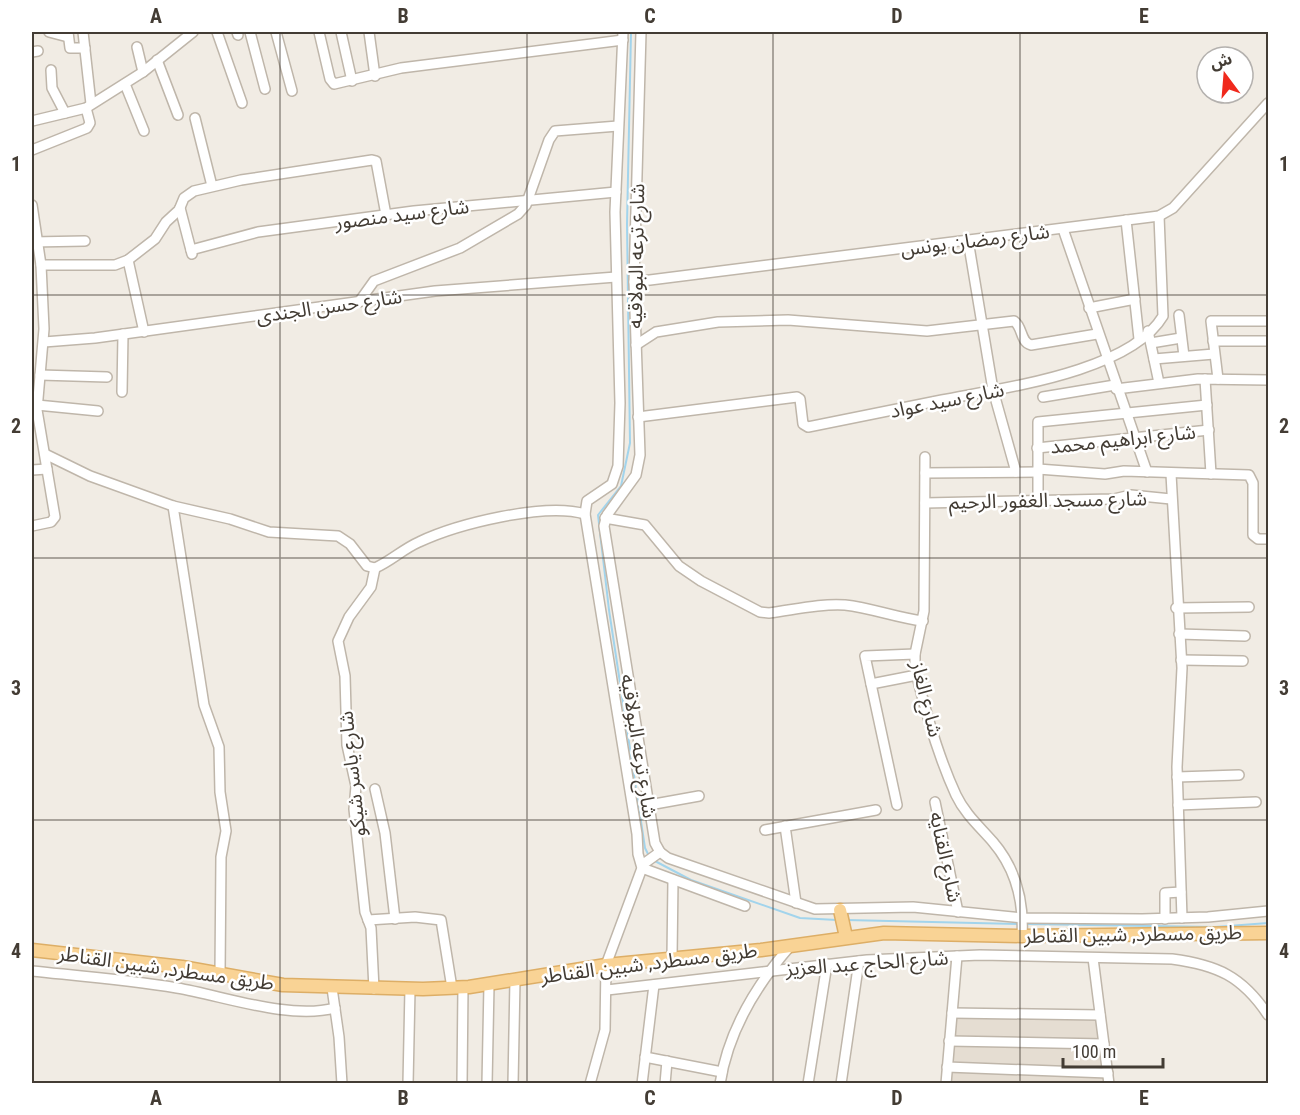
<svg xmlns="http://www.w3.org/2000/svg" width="1300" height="1115" viewBox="0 0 1300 1115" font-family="'Roboto Condensed','Noto Sans Arabic',sans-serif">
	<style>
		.residential { fill: #e5ddd2 }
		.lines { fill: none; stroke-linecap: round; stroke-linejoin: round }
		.stream { stroke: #a2d4ec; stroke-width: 2 }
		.minor-casing { stroke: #bfb6aa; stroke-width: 12 }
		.major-casing { stroke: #ddae66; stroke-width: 15 }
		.minor { stroke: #fff; stroke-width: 9 }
		.major { stroke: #f9d395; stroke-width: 12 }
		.grid { fill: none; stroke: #433c34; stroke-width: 1.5; stroke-opacity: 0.55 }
		.labels { text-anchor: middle; stroke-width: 5; stroke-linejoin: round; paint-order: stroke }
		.street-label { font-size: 20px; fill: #433c34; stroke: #fff }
		.neatline { fill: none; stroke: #433c34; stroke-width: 2 }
		.grid-label { font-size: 20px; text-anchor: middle; font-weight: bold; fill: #433c34 }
	</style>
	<rect width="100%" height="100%" fill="#f1ece4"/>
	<!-- residential -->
	<polygon class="residential" points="955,1016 1098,1019 1108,1083 949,1084"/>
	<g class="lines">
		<!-- stream -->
		<g class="stream">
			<polyline points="631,32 627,224 630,443 621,486 598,515 609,610 645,848 649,856"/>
			<polyline points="653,860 691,880 800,918 837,920"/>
			<polyline points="846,920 1020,924"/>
			<polyline points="1026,924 1215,927 1268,923"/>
		</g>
		<defs>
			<g id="minor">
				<polyline points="49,32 68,37"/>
				<polyline points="68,32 70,48 85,48"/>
				<polyline points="83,32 91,104"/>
				<polyline points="217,32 242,103"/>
				<polyline points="237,32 238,35"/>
				<polyline points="250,32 265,89"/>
				<polyline points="276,32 292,91"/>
				<polyline points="319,32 330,79 334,84 401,68 623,40"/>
				<polyline points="341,32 352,81"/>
				<polyline points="369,32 375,76"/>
				<polyline points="641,32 634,282 640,455 636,475 607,515 604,526 655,843 660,852 668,858 815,909 913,907 1023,918 1142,919 1208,917 1268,911"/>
				<polyline points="137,47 143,72"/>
				<polyline points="32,52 38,51"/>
				<polyline points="157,60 178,115"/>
				<polyline points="51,70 52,88 65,113"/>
				<polyline points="125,84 144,131"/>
				<polyline points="195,118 212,186"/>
				<polyline points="32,121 86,108 143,72 193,32"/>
				<polyline points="32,150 87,128 90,123 86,108"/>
				<polyline points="32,205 41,265 44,329 37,410 55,517 51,522 32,526"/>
				<polyline points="180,208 192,254"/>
				<polyline points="1126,220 1139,339"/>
				<polyline points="1063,229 1147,472"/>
				<polyline points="968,240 993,390 1016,472"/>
				<polyline points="32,242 85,241"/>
				<polyline points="191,250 258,232 414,211 616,192"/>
				<polyline points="128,260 144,332"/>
				<polyline points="41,265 115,265 128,260 155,239 166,222 179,210 184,198 194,191 241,180 372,160 376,161 386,215"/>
				<polyline points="634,282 1159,216 1173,208 1268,103"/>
				<polyline points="359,302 374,281 460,248 518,214 526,205 549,140 555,131 618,126"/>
				<polyline points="1089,308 1135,299"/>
				<polyline points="1179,315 1184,356"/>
				<polyline points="1148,331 1159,383"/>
				<polyline points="1213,341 1268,341"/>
				<polyline points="44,342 95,338 435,291 616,277"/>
				<polyline points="1151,343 1181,338"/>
				<path d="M636 345 656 332 718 322 788 320 927 331 1014 321C1023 327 1020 342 1031 345L1097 334"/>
				<polyline points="1154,359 1214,354"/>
				<polyline points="40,375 107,377"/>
				<polyline points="1205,379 1211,474"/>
				<polyline points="1218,379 1211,321 1268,321"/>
				<polyline points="1116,389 1198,379 1268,380"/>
				<polyline points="122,392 123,334"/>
				<polyline points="1043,397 1115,385"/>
				<polyline points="37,405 98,411"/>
				<path d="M638 417 797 397 800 399 803 424 808 427C853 418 897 409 942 400 1002 388 1130 372 1163 316L1159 216"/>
				<polyline points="1037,448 1209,430"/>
				<path d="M45 454 90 476 173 506 230 519 269 532 338 536 350 544 367 566 375 568C391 561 403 549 419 542 457 524 545 502 585 514"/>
				<path d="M925 457 924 611 915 654V668C925 710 938 756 956 795 965 814 980 827 993 842 1016 869 1024 901 1022 936"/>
				<polyline points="1038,469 1105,474 1124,471 1249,475 1253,483 1253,535 1258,539 1268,539"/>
				<polyline points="32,470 47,469"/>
				<polyline points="925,473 1038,472"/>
				<polyline points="1171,474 1182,668 1177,767 1182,918"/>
				<polyline points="1038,500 1038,422 1207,405"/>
				<polyline points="925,503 1114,499 1131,495 1171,499"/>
				<polyline points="173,506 204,705 219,747 220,792 226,831 221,857 220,973"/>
				<path d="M605 518 645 525 679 566 701 581 760 612 769 613C793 610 821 603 845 605 872 608 897 618 923 621"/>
				<polyline points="1176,608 1249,607"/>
				<polyline points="1179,634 1245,636"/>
				<polyline points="1181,660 1243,661"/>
				<polyline points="871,684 917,675"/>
				<polyline points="1177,777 1239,775"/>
				<polyline points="375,789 385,833 395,919"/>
				<polyline points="935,802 958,912"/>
				<polyline points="649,805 699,796"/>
				<polyline points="897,805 865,656 915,654"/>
				<polyline points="1178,805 1256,802"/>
				<polyline points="785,826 796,903"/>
				<polyline points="765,830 876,810"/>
				<polyline points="642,865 660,852"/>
				<polyline points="642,868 745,906"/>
				<polyline points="1165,919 1165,893 1181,892"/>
				<polyline points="368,920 415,917 441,920 452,988"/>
				<polyline points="672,957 673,880"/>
				<polyline points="1093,958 1109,1084"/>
				<path d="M32 971C80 976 129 980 177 988 224 996 289 1020 335 1008"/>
				<polyline points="332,988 339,1037 342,1084"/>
				<polyline points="374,989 371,928 365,912 354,809 356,786 347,745 345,676 338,641 349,617 371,587 375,568"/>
				<path d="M607 990 867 960 980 955 1172 959C1217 965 1242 976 1268 1015"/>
				<polyline points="952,1013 1100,1015"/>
				<polyline points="949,1041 1104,1044"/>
				<polyline points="645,1057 722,1072"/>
				<polyline points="947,1067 1108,1073"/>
				<polyline points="408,1084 410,989"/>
				<polyline points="462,1084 463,987"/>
				<polyline points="487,1084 489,985"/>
				<polyline points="513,1084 515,980"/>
				<polyline points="590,1084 605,1030 606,965 642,868 638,854 637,834 585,514 587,501 612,484 618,466 620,403 615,212 623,32"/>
				<polyline points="642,1084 654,985"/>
				<polyline points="665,1084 667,1061"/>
				<path d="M720 1084C728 1031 757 984 791 945"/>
				<polyline points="808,1084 827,964"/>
				<polyline points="841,1084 859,961"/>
				<polyline points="946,1084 957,956"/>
			</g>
			<g id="major">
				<polyline points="840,910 846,937"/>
				<polyline points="32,950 182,967 283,985 423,989 469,987 606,965 761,950 884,933 1022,936 1268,933"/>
			</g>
		</defs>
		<!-- minor casing -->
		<use href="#minor" class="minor-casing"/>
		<!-- major casing -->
		<use href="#major" class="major-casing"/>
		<!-- minor -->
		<use href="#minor" class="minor"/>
		<!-- major -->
		<use href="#major" class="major"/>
	</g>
	<!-- grid -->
	<path class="grid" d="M280 32V1084M527 32V1084M773 32V1084M1020 32V1084M32 295H1268M32 558H1268M32 820H1268"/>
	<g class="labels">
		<!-- street labels -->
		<g class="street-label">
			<text transform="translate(402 214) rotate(-7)" y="7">شارع سيد منصور</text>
			<text transform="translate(975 240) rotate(-7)" y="7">شارع رمضان يونس</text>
			<text transform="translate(636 256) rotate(-89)" y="7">شارع ترعه البولاقيه</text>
			<text transform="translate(329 306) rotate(-8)" y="7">شارع حسن الجندى</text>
			<text transform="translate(947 400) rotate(-11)" y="7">شارع سيد عواد</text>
			<text transform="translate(1123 439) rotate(-6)" y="7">شارع ابراهيم محمد</text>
			<text transform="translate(1048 500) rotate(-1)" y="7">شارع مسجد الغفور الرحيم</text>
			<text transform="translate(927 699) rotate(76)" y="7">شارع الغاز</text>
			<text transform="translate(639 746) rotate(81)" y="7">شارع ترعه البولاقيه</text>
			<text transform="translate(352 774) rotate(-96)" y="7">شارع ياسر شيكو</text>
			<text transform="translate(946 857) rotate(78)" y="7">شارع القنايه</text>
			<text transform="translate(1133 934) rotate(-1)" y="7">طريق مسطرد, شبين القناطر</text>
			<text transform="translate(649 963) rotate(-7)" y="7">طريق مسطرد, شبين القناطر</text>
			<text transform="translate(867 963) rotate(-4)" y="7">شارع الحاج عبد العزيز</text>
			<text transform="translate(166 968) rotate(8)" y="7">طريق مسطرد, شبين القناطر</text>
		</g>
	</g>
	<!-- border -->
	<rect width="1300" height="1115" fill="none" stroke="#ffffff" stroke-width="66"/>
	<!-- north arrow -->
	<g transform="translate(1225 75) rotate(344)"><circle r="28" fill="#ffffff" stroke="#b4b1ae" stroke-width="1.5"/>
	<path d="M0-4.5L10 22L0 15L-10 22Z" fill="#f0291c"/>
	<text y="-9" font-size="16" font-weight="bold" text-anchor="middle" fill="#433c34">ش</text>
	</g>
	<!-- scale -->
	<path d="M1063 1058v9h100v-9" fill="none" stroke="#433c34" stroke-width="3"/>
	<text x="1072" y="1058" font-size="18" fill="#433c34" stroke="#ffffff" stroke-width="4.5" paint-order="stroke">100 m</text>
	<rect x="33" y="33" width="1234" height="1049" class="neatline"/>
	<g class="grid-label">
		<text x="156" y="23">A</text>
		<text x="403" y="23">B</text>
		<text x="650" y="23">C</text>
		<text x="897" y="23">D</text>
		<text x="1144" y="23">E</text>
		<text x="16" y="171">1</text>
		<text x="1284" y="171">1</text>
		<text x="16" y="433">2</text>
		<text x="1284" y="433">2</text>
		<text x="16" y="695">3</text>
		<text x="1284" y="695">3</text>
		<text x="16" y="958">4</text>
		<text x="1284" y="958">4</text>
		<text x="156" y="1105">A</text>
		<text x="403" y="1105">B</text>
		<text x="650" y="1105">C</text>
		<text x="897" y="1105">D</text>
		<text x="1144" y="1105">E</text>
	</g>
</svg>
